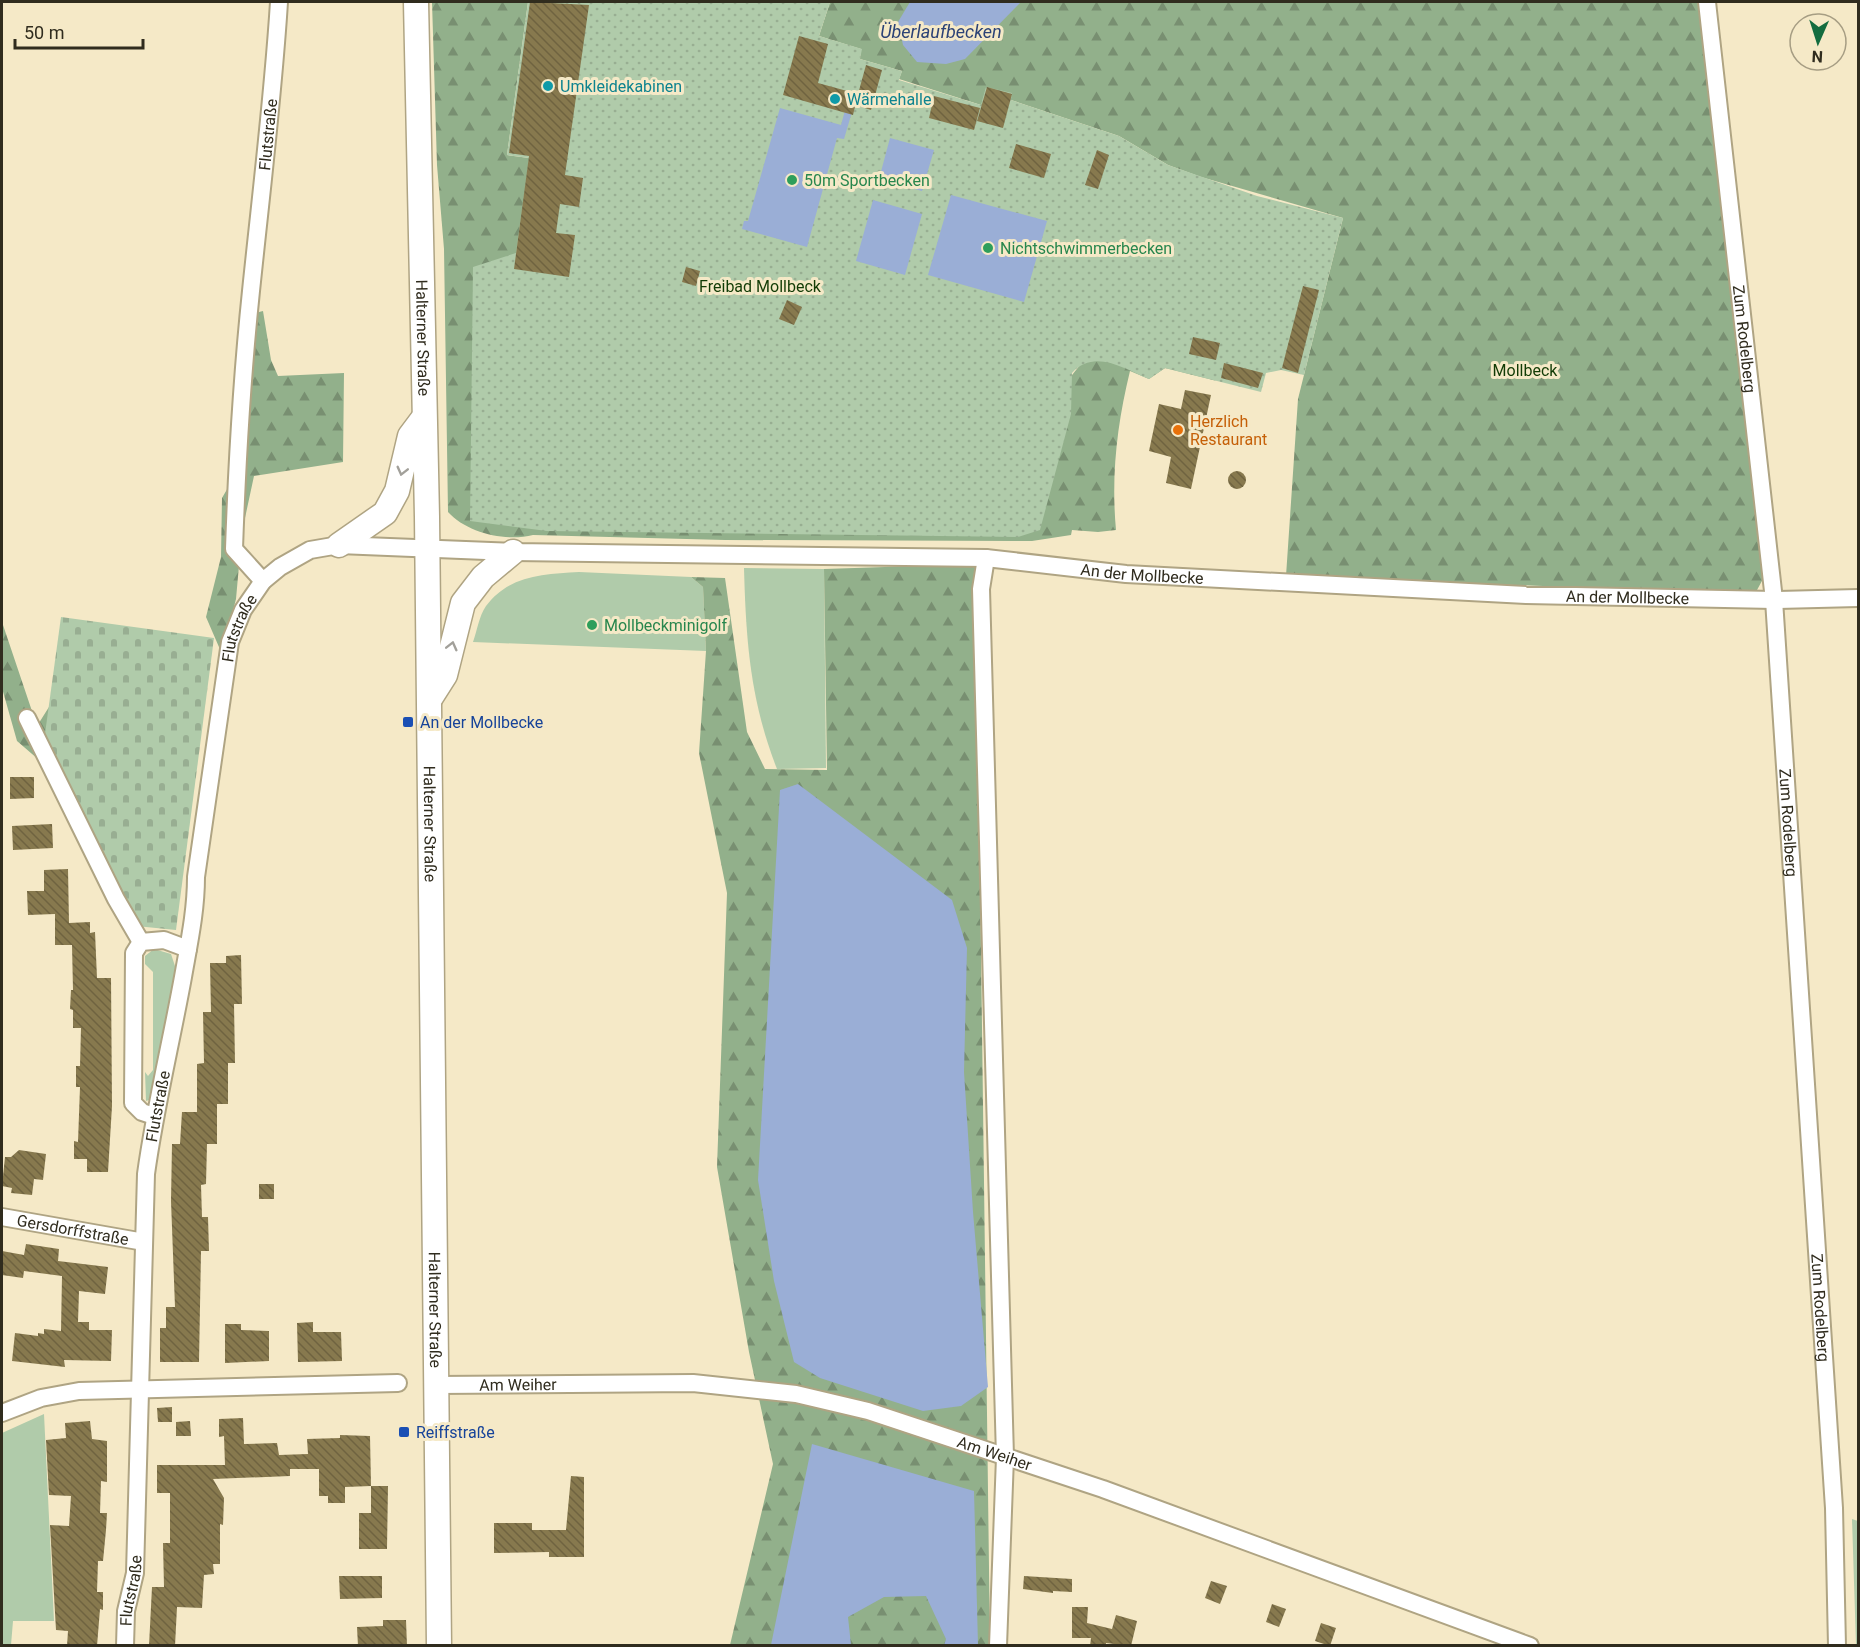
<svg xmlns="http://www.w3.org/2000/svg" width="1860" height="1647" viewBox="0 0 1860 1647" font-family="Roboto,sans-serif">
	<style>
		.grass { fill: #b0cbaa }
		.forest { fill: url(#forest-firs) }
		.cemetery { fill: url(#cemetery-stones) }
		.park { fill: url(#park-dots) }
		.water { fill: #9aaed6 }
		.building { fill: url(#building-back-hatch) }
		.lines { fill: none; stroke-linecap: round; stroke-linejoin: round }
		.street-casing { stroke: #afa483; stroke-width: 20 }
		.secondary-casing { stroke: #afa483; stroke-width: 27 }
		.street { stroke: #fff; stroke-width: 16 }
		.secondary { stroke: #fff; stroke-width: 24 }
		.oneway { stroke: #a2a09a }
		.culture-dot { fill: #0f9aa8; stroke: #f5e9c7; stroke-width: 2 }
		.leisure-dot { fill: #2e9e5b; stroke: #f5e9c7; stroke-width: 2 }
		.food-dot { fill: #e8710a; stroke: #f5e9c7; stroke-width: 2 }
		.transit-dot { fill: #1a4fb4; stroke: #f5e9c7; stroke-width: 2 }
		.labels { text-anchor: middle; stroke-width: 6; stroke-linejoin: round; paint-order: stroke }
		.culture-label { font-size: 16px; fill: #0d838f; stroke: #f5e9c7; text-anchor: start }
		.street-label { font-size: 16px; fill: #302c1e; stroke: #f5e9c7 }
		.leisure-label { font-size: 16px; fill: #27864d; stroke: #f5e9c7; text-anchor: start }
		.park-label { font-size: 16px; fill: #113b05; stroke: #f5e9c7 }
		.food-label { font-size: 16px; fill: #c56008; stroke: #f5e9c7; text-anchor: start }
		.transit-label { font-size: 16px; fill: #164399; stroke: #f5e9c7; text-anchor: start }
		.water-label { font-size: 18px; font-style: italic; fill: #2b4276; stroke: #f5e9c7 }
	</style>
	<defs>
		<pattern id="forest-firs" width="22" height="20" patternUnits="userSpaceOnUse" patternTransform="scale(1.5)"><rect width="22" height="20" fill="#92b08b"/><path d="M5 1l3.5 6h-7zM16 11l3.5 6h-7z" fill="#788f71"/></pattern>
		<pattern id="cemetery-stones" width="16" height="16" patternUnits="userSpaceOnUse" patternTransform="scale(1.5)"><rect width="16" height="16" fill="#b0cbaa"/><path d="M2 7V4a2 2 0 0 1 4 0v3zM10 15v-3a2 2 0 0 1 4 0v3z" fill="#98ae92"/></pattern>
		<pattern id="park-dots" width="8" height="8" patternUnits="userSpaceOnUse" patternTransform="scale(1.5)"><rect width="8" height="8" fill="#b0cbaa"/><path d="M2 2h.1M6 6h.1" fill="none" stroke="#98ae92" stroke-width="1.8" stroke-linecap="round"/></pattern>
		<pattern id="building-back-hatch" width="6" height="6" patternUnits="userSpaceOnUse" patternTransform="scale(1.5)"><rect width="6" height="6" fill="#87794e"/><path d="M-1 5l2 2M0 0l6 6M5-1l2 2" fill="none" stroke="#6f6340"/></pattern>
	</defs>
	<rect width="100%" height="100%" fill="#f5e9c7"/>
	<!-- grass -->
	<g class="grass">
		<path d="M744 568 824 569 826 768 777 769C750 700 746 641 744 568Z"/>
		<path d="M579 572 691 577 703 587 706 651 473 642C477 631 479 616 486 606 509 575 544 574 579 572Z"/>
		<polygon points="154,949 171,954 176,969 149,1100 146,1101 145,1072 148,1076 153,1070 153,972 145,964 145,956"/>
		<polygon points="44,1414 54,1621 13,1621 11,1645 2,1645 2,1433"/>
		<polygon points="1852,1519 1858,1521 1858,1646 1856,1645"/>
	</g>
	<!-- forest -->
	<g class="forest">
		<path d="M432 2H528L507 155 529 158 1049 404 1080 365 1103 331 1217 381 1165 368 1149 379 1130 371C1117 424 1111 476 1116 530L1098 532 1072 530 1071 535 1032 541 725 540 533 535C506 542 467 533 448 512L444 249 437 165Z"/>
		<polygon points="830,2 1700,2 1763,579 1757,590 1743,594 1286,576 1298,399 1343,218 1201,177 1168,165 1119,136 1011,100 981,105 899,79 902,71 860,59 861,49 819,36"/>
		<polygon points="263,311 271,360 278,376 344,373 343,462 254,476 242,532 236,599 222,654 206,617 221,557 222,498 241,465 255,313"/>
		<polygon points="976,564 990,1645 730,1645 773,1464 749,1352 717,1167 727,893 699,753 706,651 703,587 691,577 725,578 747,732 765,769 827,770 824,569"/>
		<polygon points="2,622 37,726 66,680 68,785 17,741 2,688"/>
	</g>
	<!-- cemetery -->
	<polygon class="cemetery" points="61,617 214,638 176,930 136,926 44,741"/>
	<!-- park -->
	<path class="park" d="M528 2H830L819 36 862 49 860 59 902 71 899 80 981 105 986 87 1012 93 1011 100 1119 136 1168 165 1257 196 1343 218 1304 375 1281 370 1266 373 1261 392 1165 368 1149 379C1125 369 1094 348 1072 373L1071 414 1040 530 1018 537 547 531 470 521 473 267 516 253 529 158 507 155Z"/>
	<!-- water -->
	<g class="water">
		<polygon points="910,2 1021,2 965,59 946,64 917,62 903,45 898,22"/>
		<polygon points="847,103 854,105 844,139 837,138 807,247 742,229 744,221 748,221 780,108 841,125"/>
		<polygon points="890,138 934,150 922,191 879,179"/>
		<polygon points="951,195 1047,221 1024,302 928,275"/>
		<polygon points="873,200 922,214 905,275 856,261"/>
		<polygon points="798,784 952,900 967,948 964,1072 973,1212 988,1387 961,1406 923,1411 820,1378 794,1362 774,1281 758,1180 780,790"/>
		<polygon points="812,1444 974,1491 978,1645 944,1645 946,1639 926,1596 884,1597 848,1617 851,1645 771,1645"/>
	</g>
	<!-- building -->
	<g class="building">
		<polygon points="530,2 589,5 565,175 583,178 579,207 560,204 556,233 575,235 569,277 514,269 529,156 509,153"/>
		<polygon points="799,36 828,44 818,83 858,94 853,115 783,95"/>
		<polygon points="866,65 882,70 871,110 855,105"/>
		<polygon points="987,87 1012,94 1003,128 977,121"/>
		<polygon points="934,96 980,108 974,130 929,118"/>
		<polygon points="1016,144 1051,154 1044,178 1009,168"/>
		<polygon points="1097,150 1109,155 1098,189 1085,185"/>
		<polygon points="686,267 700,271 696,286 682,282"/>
		<polygon points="1303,286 1319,290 1298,373 1282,368"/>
		<polygon points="787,300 802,307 794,325 779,319"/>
		<polygon points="1193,337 1220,343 1216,360 1189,354"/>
		<polygon points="1224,363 1263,373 1258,388 1221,378"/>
		<polygon points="1185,390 1211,395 1191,489 1166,483 1171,457 1149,451 1159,404 1181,409"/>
		<circle cx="1237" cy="480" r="9"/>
		<polygon points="10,777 34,777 34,798 10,799"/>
		<polygon points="52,824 53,848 13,850 12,826"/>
		<polygon points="68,869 69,923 90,922 90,933 95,932 97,978 111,978 112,1106 108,1172 87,1172 87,1159 74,1159 74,1141 78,1142 80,1087 76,1087 76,1066 80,1066 81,1028 73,1028 73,1010 70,1009 71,990 73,990 72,945 55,945 55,914 28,915 27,891 44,891 44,870"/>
		<polygon points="241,955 242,1004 234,1004 235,1063 228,1063 228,1104 217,1104 217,1144 207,1144 206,1184 201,1185 202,1217 208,1217 209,1251 201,1251 199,1362 160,1362 160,1328 166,1328 166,1307 175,1307 171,1201 172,1144 180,1144 182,1112 197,1112 197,1064 204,1063 203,1012 211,1012 210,963 226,963 226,956"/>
		<polygon points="19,1150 46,1154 43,1180 34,1179 32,1195 11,1193 12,1188 2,1186 5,1157 11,1157"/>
		<rect x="259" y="1184" width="15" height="15"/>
		<polygon points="26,1244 59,1249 58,1261 108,1267 105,1294 79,1291 78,1322 89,1322 89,1330 112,1330 111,1361 64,1360 65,1367 12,1361 15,1333 38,1336 38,1333 44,1334 44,1329 61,1331 62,1276 24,1271 23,1278 2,1275 2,1251 24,1255"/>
		<polygon points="313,1322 313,1332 341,1332 342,1361 298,1362 297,1323"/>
		<polygon points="225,1324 241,1324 241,1330 269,1331 269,1361 225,1363"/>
		<polygon points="172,1407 172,1422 158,1422 157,1408"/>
		<polygon points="243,1418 244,1444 277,1443 279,1455 308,1454 307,1439 340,1438 340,1435 370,1436 371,1486 388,1486 387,1549 359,1549 359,1513 371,1513 371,1486 345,1487 345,1503 328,1503 328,1496 319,1496 319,1469 290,1469 290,1476 213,1479 224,1498 223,1525 220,1524 220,1564 213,1564 214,1574 204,1575 202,1608 177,1607 175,1646 149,1646 152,1587 164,1587 163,1543 170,1543 170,1493 157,1493 157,1465 225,1465 224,1436 219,1437 219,1419"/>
		<polygon points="90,1421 92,1439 107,1441 107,1482 101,1481 100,1513 107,1513 106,1530 103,1561 98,1561 97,1592 103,1592 103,1610 100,1609 97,1646 67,1646 68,1631 56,1630 50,1525 69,1526 71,1496 49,1495 46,1440 66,1438 65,1423"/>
		<polygon points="190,1421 191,1436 176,1436 176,1422"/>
		<polygon points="571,1476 584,1477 584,1557 549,1557 549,1552 494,1553 494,1523 532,1523 532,1530 566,1530"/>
		<polygon points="339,1576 382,1576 382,1598 340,1599"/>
		<polygon points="1024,1576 1072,1579 1072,1592 1053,1591 1053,1593 1023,1589"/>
		<polygon points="1211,1581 1227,1586 1220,1604 1205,1598"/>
		<polygon points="1272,1604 1286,1609 1279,1627 1266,1622"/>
		<polygon points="1072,1607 1088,1607 1087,1623 1112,1629 1116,1615 1137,1621 1131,1646 1106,1643 1106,1646 1090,1646 1091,1638 1072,1638"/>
		<polygon points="383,1620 406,1620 407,1646 358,1646 357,1627 383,1626"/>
		<polygon points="1321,1623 1336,1628 1330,1646 1315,1641"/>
	</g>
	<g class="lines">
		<defs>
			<g id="street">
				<path id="s1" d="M1707 2 1774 600 1834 1508 1837 1646"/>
				<polyline points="986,558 981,589 1005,1457 998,1646"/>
				<path id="s2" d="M263 581 234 549C237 463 242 377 251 291 261 194 273 98 279 2"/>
				<polyline points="27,718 116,899 141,942"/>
				<polyline points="154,1116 142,1112 133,1103 134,953 141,942 164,940 188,949"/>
				<path id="s3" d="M2 1217 144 1242"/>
				<path id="s4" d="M436 1385 693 1383 796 1394 868 1411 1103 1489 1530 1646"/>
				<polyline points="2,1413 41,1398 79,1391 398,1383"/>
				<path id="s5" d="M125 1646 126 1611 135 1573 146 1174C155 1108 171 1043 183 977 189 943 196 911 196 877L230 642 243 610 263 581 280 567 310 550 339 545 513 552 986 558 1126 574 1526 595 1774 600 1858 598"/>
			</g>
			<g id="secondary">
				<path id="s6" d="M416 2 427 517 439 1646"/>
				<polyline points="339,545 385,513 397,491 410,436 422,420"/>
				<polyline points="431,697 445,675 463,603 483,577 513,552"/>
			</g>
		</defs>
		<!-- street casing -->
		<use href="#street" class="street-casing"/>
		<!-- secondary casing -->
		<use href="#secondary" class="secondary-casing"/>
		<!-- street -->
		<use href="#street" class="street"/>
		<!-- secondary -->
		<use href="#secondary" class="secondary"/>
	</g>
	<!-- one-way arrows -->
	<defs><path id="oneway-chevron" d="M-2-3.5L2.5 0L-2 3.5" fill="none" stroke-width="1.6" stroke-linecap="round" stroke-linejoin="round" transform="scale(1.5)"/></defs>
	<g class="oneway">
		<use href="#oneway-chevron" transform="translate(402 471) rotate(104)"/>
		<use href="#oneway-chevron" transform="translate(452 646) rotate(-76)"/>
	</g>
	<!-- markers -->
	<g class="culture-dot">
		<circle cx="548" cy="86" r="6"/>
		<circle cx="835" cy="99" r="6"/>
	</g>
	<g class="leisure-dot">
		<circle cx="792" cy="180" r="6"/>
		<circle cx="988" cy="248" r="6"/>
		<circle cx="592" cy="625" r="6"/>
	</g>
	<circle class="food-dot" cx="1178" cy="430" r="6"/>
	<g class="transit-dot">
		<rect x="402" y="716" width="12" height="12" rx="3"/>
		<rect x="398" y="1426" width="12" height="12" rx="3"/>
	</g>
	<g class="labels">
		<!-- culture labels -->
		<g class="culture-label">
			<text x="560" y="92">Umkleidekabinen</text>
			<text x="847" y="105">Wärmehalle</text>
		</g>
		<!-- street labels -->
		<g class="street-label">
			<text dy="6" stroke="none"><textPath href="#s2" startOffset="459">Flutstraße</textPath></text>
			<text dy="6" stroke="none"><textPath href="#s6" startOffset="336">Halterner Straße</textPath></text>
			<text dy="6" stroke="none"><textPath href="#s1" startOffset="339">Zum Rodelberg</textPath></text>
			<text dy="6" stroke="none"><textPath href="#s5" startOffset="1972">An der Mollbecke</textPath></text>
			<text dy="6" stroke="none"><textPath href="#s5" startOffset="2458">An der Mollbecke</textPath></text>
			<text dy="6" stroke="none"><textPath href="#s5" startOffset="1028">Flutstraße</textPath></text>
			<text dy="6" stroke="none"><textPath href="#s1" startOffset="825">Zum Rodelberg</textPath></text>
			<text dy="6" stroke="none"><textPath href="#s6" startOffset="822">Halterner Straße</textPath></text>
			<text dy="6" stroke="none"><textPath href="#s5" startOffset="542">Flutstraße</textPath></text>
			<text dy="6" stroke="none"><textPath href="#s3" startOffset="72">Gersdorffstraße</textPath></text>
			<text dy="6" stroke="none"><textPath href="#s1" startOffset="1311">Zum Rodelberg</textPath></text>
			<text dy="6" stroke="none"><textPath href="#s6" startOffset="1308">Halterner Straße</textPath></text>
			<text dy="6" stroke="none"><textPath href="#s4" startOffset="82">Am Weiher</textPath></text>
			<text dy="6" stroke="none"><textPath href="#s4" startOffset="568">Am Weiher</textPath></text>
			<text dy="6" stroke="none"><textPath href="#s5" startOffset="56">Flutstraße</textPath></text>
		</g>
		<!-- leisure labels -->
		<g class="leisure-label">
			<text x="804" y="186">50m Sportbecken</text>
			<text x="1000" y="254">Nichtschwimmerbecken</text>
			<text x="604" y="631">Mollbeckminigolf</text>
		</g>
		<!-- park labels -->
		<g class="park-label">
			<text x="760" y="292">Freibad Mollbeck</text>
			<text x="1525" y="376">Mollbeck</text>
		</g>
		<!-- food labels -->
		<g class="food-label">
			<text x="1190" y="427">Herzlich<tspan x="1190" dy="18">Restaurant</tspan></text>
		</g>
		<!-- transit labels -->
		<g class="transit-label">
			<text x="420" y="728">An der Mollbecke</text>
			<text x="416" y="1438">Reiffstraße</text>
		</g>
		<!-- water labels -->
		<g class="water-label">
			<text x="941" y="38">Überlaufbecken</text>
		</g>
	</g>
	<!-- border -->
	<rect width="1860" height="1647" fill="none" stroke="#302c1e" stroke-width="6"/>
	<!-- north arrow -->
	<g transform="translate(1818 42) rotate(183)"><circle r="28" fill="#f5e9c7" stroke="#a69d83" stroke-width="1.5"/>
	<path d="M0-4.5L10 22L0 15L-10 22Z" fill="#136c3f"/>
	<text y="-9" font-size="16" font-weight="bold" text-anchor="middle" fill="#302c1e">N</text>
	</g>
	<!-- scale -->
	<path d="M15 39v9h128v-9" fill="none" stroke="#302c1e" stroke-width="3"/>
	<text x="24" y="39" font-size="18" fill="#302c1e" stroke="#f5e9c7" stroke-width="4.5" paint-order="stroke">50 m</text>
</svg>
